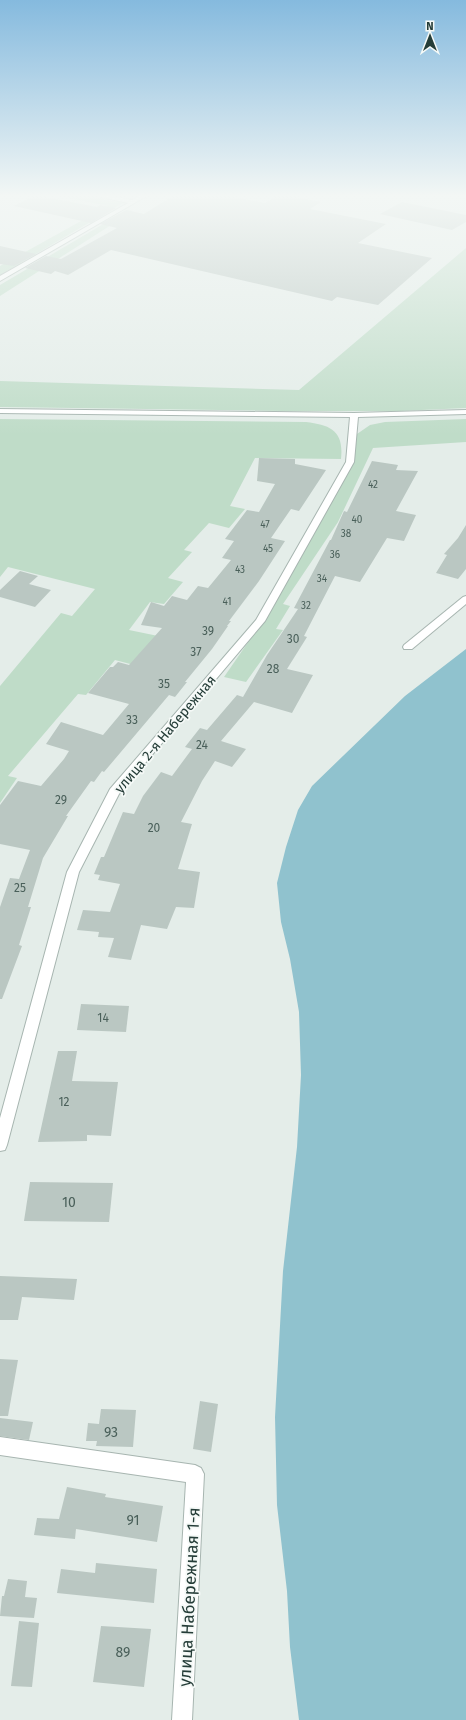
<svg xmlns="http://www.w3.org/2000/svg" width="466" height="1720" viewBox="0 0 466 1720" font-family="'Fira Sans',sans-serif">
	<style>
		.green { fill: #bfdcc8 }
		.water { fill: #90c2ce }
		.building { fill: #bac7c2 }
		.lines { fill: none; stroke-linecap: round; stroke-linejoin: round }
		.minor-casing { stroke: #a7b5b0; stroke-width: 2 }
		.minor { fill: #fff; fill-rule: evenodd }
		.labels { text-anchor: middle; stroke-width: 3.5; stroke-linejoin: round; paint-order: stroke }
		.far-number-label { font-size: 10px; fill: #4a605a }
		.number-label { font-size: 12px; fill: #4a605a }
		.street-label { font-size: 14px; fill: #253d38; stroke: #f5f9f7 }
		.near-number-label { font-size: 14px; fill: #4a605a }
		.near-street-label { font-size: 17px; fill: #253d38; stroke: #f5f9f7 }
	</style>
	<rect width="100%" height="100%" fill="#e4ede9"/>
	<!-- green -->
	<g class="green">
		<polygon points="49,194 77,194 123,203 0,275 0,266 108,206"/>
		<polygon points="127,210 133,211 0,296 0,285"/>
		<polygon points="466,248 466,408 400,411 283,411 0,407 0,381 299,390"/>
		<path d="M0 419 306 422C331 425 344 431 341 459L255 458 230 506 245 509 229 528 209 523 184 550 192 552 168 578 183 582 164 604 150 602 129 630 163 637 138 666 115 660 86 695 78 694 8 776 17 778 0 803V686L61 613 72 616 95 589 8 567 0 577Z"/>
		<polygon points="466,419 466,442 373,448 338,522 283,604 290,606 276,629 283,630 246,682 224,677 267,615 354,461 357,434 370,425 385,422"/>
	</g>
	<!-- water -->
	<polygon class="water" points="466,649 466,1720 299,1720 290,1647 287,1591 277,1505 275,1417 283,1271 297,1147 301,1075 299,1012 290,959 281,922 277,883 286,847 298,810 312,786 405,696"/>
	<!-- building -->
	<g class="building">
		<polygon points="176,194 216,194 265,203 280,194 321,202 310,209 386,224 358,243 432,258 378,305 337,297 332,301 111,250 68,275 55,271 51,274 25,268 46,256 61,259 117,228 100,224 126,210 144,214"/>
		<polygon points="35,195 97,207 100,205 116,208 91,223 14,206"/>
		<polygon points="402,202 466,215 466,222 452,230 380,214"/>
		<polygon points="0,246 36,254 14,266 0,264"/>
		<polygon points="259,458 295,459 295,464 326,470 299,511 291,509 271,538 285,541 259,581 229,621 231,621 227,626 228,626 212,649 185,682 187,682 175,697 169,695 104,772 102,771 94,782 91,781 66,816 68,816 43,858 28,907 31,907 19,945 22,946 2,999 0,999 0,907 10,878 19,879 30,850 0,844 0,805 18,781 41,786 64,759 69,751 46,744 61,722 103,735 129,704 88,693 110,667 113,667 118,662 129,665 162,628 141,625 151,602 164,606 172,596 187,600 198,586 208,588 231,560 222,558 234,541 225,539 247,510 259,512 275,484 257,481"/>
		<polygon points="372,461 398,465 396,470 418,471 396,511 416,515 404,541 387,538 360,582 335,576 304,636 307,637 287,669 313,675 292,713 254,702 221,741 246,749 232,767 215,761 202,781 181,822 192,824 178,869 200,872 194,908 176,907 167,929 141,925 131,960 108,957 114,938 98,937 99,932 77,930 83,910 110,912 120,884 98,880 100,875 94,874 101,857 104,857 123,812 134,814 143,796 161,772 172,776 192,749 185,747 200,728 207,730 237,695 243,697 267,655 298,609 294,608 330,540 331,540 344,511 347,512"/>
		<polygon points="466,525 466,569 458,579 436,573 447,555 444,554 458,538"/>
		<polygon points="20,571 38,576 29,584 51,590 35,607 0,597 0,590"/>
		<polygon points="81,1004 129,1006 126,1032 77,1030"/>
		<polygon points="58,1051 77,1051 72,1081 118,1082 111,1136 87,1135 87,1141 38,1142"/>
		<polygon points="30,1182 113,1183 109,1222 24,1221"/>
		<polygon points="0,1276 77,1279 74,1300 22,1297 18,1320 0,1320"/>
		<polygon points="0,1359 18,1360 8,1416 0,1416"/>
		<polygon points="200,1401 218,1404 211,1452 193,1449"/>
		<polygon points="101,1409 136,1410 133,1447 96,1446 97,1441 86,1441 88,1423 99,1424"/>
		<polygon points="0,1418 33,1422 29,1440 0,1436"/>
		<polygon points="67,1487 106,1494 105,1497 163,1506 157,1542 76,1529 75,1539 34,1535 37,1518 59,1519"/>
		<polygon points="96,1563 157,1569 154,1603 57,1593 61,1569 95,1573"/>
		<polygon points="8,1579 27,1581 25,1597 37,1598 34,1618 0,1616 2,1596 4,1596"/>
		<polygon points="19,1621 39,1623 32,1687 11,1686"/>
		<polygon points="101,1626 151,1629 144,1687 93,1682"/>
	</g>
	<g class="lines">
		<defs>
			<g id="minor">
				<polygon points="87,194 101,194 132,200 142,194 150,194 0,281 0,276 128,203"/>
				<polygon points="0,409 354,413 466,410 466,414 358,417 354,462 265,621 119,794 79,872 7,1145 5,1150 0,1151 0,1118 67,872 110,789 256,620 346,462 350,417 0,413"/>
				<polygon points="466,596 466,604 412,649 404,649 403,647 404,645 463,597"/>
				<polygon points="0,1437 195,1465 201,1468 204,1474 192,1720 172,1720 186,1482 0,1455"/>
			</g>
		</defs>
		<!-- minor casing -->
		<use href="#minor" class="minor-casing"/>
		<!-- minor -->
		<use href="#minor" class="minor"/>
	</g>
	<!-- sky -->
	<linearGradient id="sky" x2="0" y2="1"><stop stop-color="#85bade"/><stop offset="0.45" stop-color="#f3f7f5"/><stop offset="1" stop-color="#f3f7f5" stop-opacity="0"/></linearGradient>
	<rect width="466" height="435" fill="url(#sky)"/>
	<g class="labels">
		<!-- far-number labels -->
		<g class="far-number-label">
			<text x="373" y="488">42</text>
			<text x="357" y="523">40</text>
			<text x="265" y="528">47</text>
			<text x="346" y="537">38</text>
			<text x="268" y="552">45</text>
			<text x="335" y="558">36</text>
			<text x="240" y="573">43</text>
			<text x="322" y="582">34</text>
			<text x="227" y="605">41</text>
			<text x="306" y="609">32</text>
		</g>
		<!-- number labels -->
		<g class="number-label">
			<text x="208" y="635">39</text>
			<text x="293" y="643">30</text>
			<text x="196" y="656">37</text>
			<text x="273" y="673">28</text>
			<text x="164" y="688">35</text>
			<text x="132" y="724">33</text>
			<text x="202" y="749">24</text>
			<text x="61" y="804">29</text>
			<text x="154" y="832">20</text>
			<text x="20" y="892">25</text>
			<text x="103" y="1022">14</text>
			<text x="64" y="1106">12</text>
		</g>
		<!-- street labels -->
		<g class="street-label">
			<text transform="translate(165 734) rotate(-50)" y="5">улица 2-я Набережная</text>
		</g>
		<!-- near-number labels -->
		<g class="near-number-label">
			<text x="69" y="1207">10</text>
			<text x="111" y="1437">93</text>
			<text x="133" y="1525">91</text>
			<text x="123" y="1657">89</text>
		</g>
		<!-- near-street labels -->
		<g class="near-street-label">
			<text transform="translate(189 1597) rotate(-87)" y="6">улица Набережная 1-я</text>
		</g>
	</g>
	<!-- north arrow -->
	<g transform="translate(430 36)" stroke="#f5f9f7" stroke-width="3" paint-order="stroke">
	<path d="M0-3L7 15L0 10L-7 15Z" fill="#253d38"/>
	<text y="-6" font-size="11" font-weight="bold" text-anchor="middle" fill="#253d38">N</text>
	</g>
</svg>
